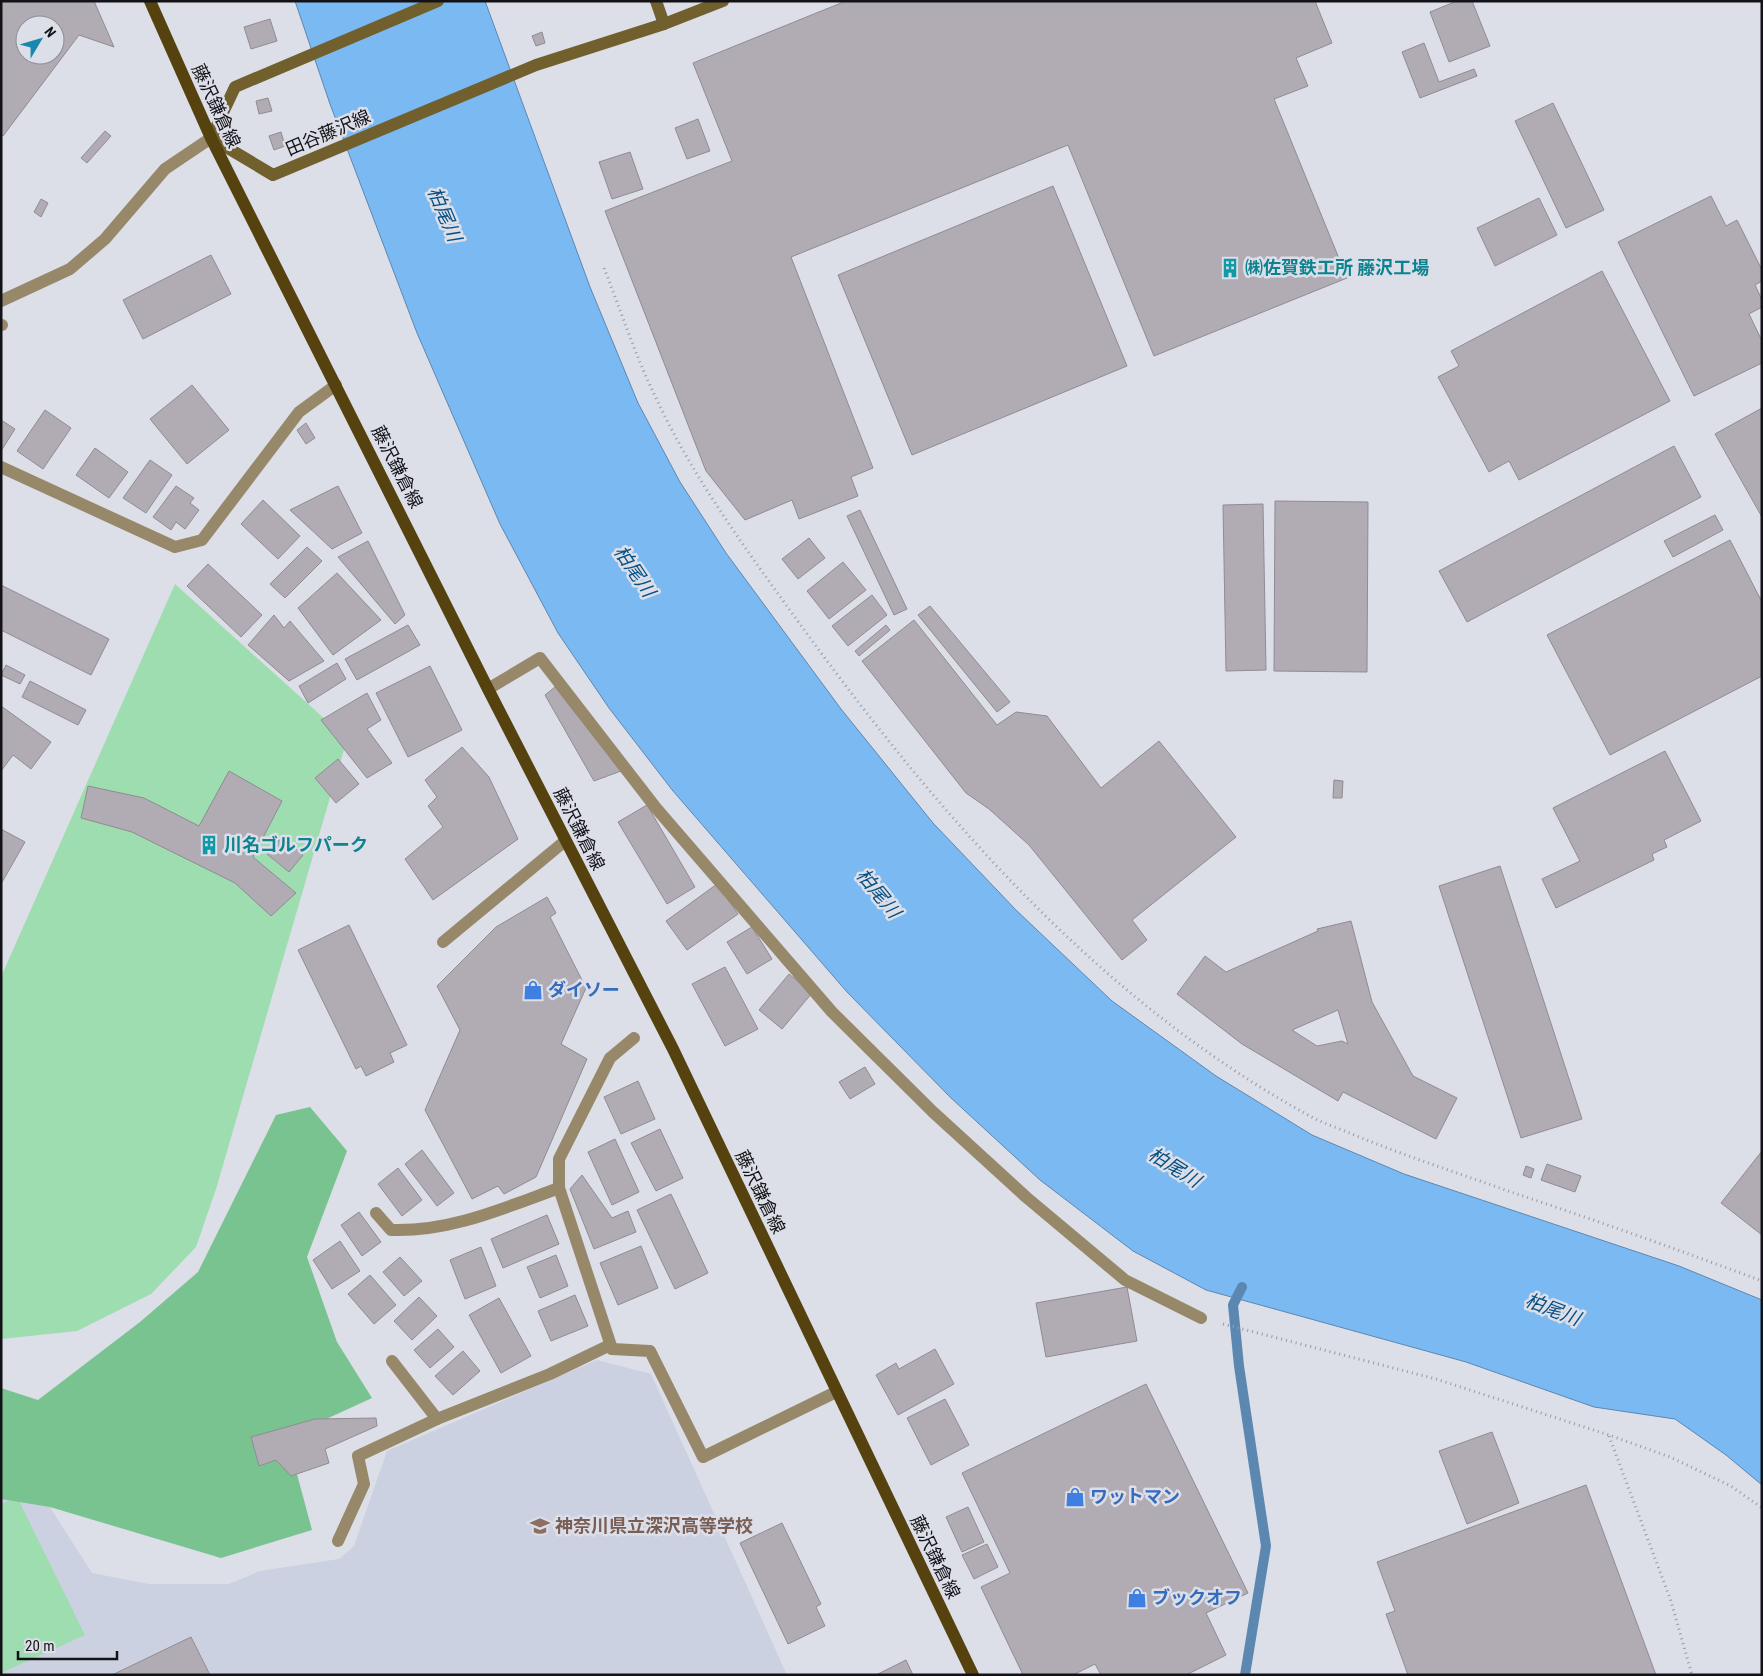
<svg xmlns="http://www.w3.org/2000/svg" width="1763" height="1676" viewBox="0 0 1763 1676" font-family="'Roboto Condensed','Noto Sans JP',sans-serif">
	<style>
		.built { fill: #ccd1e1 }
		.green { fill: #9dddb0 }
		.forest { fill: #78c390 }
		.water { fill: #7bb9f3; stroke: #5c87b1 }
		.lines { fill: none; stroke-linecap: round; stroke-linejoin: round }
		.stream { stroke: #5c87b1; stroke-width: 10 }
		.building { fill: #b1abb4; stroke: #918b93; fill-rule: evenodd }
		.path { stroke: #999ba3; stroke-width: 3; stroke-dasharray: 1 4; stroke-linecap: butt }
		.lane { stroke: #968869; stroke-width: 12 }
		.street { stroke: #968869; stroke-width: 12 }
		.secondary { stroke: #725f2e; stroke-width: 12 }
		.primary { stroke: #55420f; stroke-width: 12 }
		.labels { text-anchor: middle; stroke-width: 5; stroke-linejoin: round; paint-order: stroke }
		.street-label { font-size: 18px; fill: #131317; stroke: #dcdee8 }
		.culture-label { font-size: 18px; font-weight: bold; fill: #0d838f; stroke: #dcdee8; text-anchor: start }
		.shop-label { font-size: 18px; font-weight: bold; fill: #366cbe; stroke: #dcdee8; text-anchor: start }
		.education-label { font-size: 18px; font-weight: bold; fill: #785e54; stroke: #dcdee8; text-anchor: start }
		.water-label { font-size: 19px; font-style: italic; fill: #075084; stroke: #dcdee8 }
	</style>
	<rect width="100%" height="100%" fill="#dcdee8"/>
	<!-- built -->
	<polygon class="built" points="597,1360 651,1374 787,1675 1,1675 1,1486 32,1479 92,1573 149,1584 229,1584 260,1571 339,1559 354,1546 387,1451"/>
	<!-- green -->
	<g class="green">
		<polygon points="175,584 347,739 216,1189 196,1247 151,1294 77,1331 1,1339 1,977"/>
		<polygon points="17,1497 85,1635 1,1673 1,1504"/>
	</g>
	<!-- forest -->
	<polygon class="forest" points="310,1107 347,1151 307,1257 337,1342 372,1398 287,1437 312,1530 221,1558 50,1507 1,1499 1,1388 38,1400 140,1322 198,1272 276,1115"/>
	<!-- water -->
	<polygon class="water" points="295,1 485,1 590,287 638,403 680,482 726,553 841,709 933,823 1016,910 1112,1001 1216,1076 1312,1135 1404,1174 1679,1266 1762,1300 1762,1485 1726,1455 1675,1419 1594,1407 1466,1362 1206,1290 1133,1251 1040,1180 951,1098 847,992 673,791 609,708 558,633 500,524 417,333 330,104"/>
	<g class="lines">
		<!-- stream -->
		<polyline class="stream" points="1242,1287 1233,1305 1239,1366 1266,1546 1245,1675"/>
	</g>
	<!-- building -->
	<g class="building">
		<path d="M1 1H94L114 47 79 35 3 136 1 135ZM25 25H55V55H25Z"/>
		<polygon points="846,1 1315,1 1332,43 1296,58 1308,86 1274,99 1347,278 1154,356 1068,145 791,257 873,468 851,477 858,496 799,519 792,500 745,520 706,471 605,211 732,161 693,63"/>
		<polygon points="1457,1 1472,1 1490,46 1449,62 1430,12"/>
		<polygon points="270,19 277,41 251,49 244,27"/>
		<polygon points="542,32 545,43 536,46 532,36"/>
		<polygon points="1424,43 1439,82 1474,69 1477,76 1420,98 1402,52"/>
		<polygon points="268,98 272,111 259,114 256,101"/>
		<polygon points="1553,103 1604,210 1566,228 1515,121"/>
		<polygon points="698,119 710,151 687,159 675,128"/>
		<polygon points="105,131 111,136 87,163 81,158"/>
		<polygon points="281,132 285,146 274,150 269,136"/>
		<polygon points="630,152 643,189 612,199 599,162"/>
		<polygon points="1053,186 1127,366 912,455 838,275"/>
		<polygon points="1711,196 1726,226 1737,220 1762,270 1762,281 1755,285 1762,300 1762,307 1749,314 1762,341 1762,363 1694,396 1618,242"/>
		<polygon points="1539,198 1557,235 1495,266 1477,228"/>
		<polygon points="41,199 48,203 41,217 34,212"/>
		<polygon points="211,255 231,294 143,339 123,300"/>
		<polygon points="1602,271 1670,401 1519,480 1509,461 1489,472 1438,377 1459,366 1451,351"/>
		<polygon points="192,385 229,430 187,464 150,419"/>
		<polygon points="1762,408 1762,517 1715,434"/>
		<polygon points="45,410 71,428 43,469 17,451"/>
		<polygon points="1,420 15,429 1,451"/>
		<polygon points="306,423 315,438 306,444 297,430"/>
		<polygon points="1674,446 1701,497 1467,622 1439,571"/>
		<polygon points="95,448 128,472 109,498 76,475"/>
		<polygon points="150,460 172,475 146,513 123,498"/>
		<polygon points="176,486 194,498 190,503 199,510 185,529 176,522 171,530 153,517"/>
		<polygon points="338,486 362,533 332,549 290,510"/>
		<polygon points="263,500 300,536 278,559 241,524"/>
		<polygon points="1275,501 1368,502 1367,672 1274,671"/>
		<polygon points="1263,504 1266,670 1226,671 1223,505"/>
		<polygon points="860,510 907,609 894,615 847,516"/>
		<polygon points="1715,515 1723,530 1673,557 1664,541"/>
		<polygon points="809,538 825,558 798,579 782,559"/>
		<polygon points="1730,540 1762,602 1762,676 1610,755 1547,635"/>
		<polygon points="368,541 405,615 395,624 338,557"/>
		<polygon points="307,547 322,561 285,598 270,584"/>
		<polygon points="843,562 866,590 829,619 807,591"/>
		<polygon points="208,564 262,615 241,637 187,586"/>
		<polygon points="337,573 381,620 333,655 298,608"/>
		<polygon points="1,585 109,639 91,675 1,630"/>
		<polygon points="872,595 887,615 848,646 832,626"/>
		<polygon points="930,606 1010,702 997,712 918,615"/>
		<polygon points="274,615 284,628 290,621 324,661 289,681 248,645"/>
		<polygon points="914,620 997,725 1016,712 1047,716 1101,788 1159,741 1236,837 1132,920 1147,940 1122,960 1029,845 989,809 966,793 862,661"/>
		<polygon points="408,625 420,645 357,680 345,659"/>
		<polygon points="886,625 890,630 859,656 855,651"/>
		<polygon points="337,663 346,679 308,703 299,686"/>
		<polygon points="6,665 25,675 20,684 1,675"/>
		<polygon points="430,666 462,730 408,757 376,693"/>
		<polygon points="30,681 86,710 78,725 22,697"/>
		<polygon points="555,687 621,771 594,781 545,695"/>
		<polygon points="367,693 381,720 367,729 392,763 367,778 321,720"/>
		<polygon points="1,706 51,742 31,769 13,755 1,771"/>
		<polygon points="462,747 489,777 518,839 433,900 405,859 443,827 428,806 437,797 425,780"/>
		<polygon points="1665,751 1701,821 1664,840 1667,847 1652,854 1654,860 1556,908 1542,879 1580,861 1553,808"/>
		<polygon points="338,759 359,784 336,803 315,778"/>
		<polygon points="229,771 282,801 253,857 296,893 271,916 235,883 132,832 81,818 88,786 144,798 199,826"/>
		<polygon points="1334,780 1343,781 1342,798 1333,798"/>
		<polygon points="647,805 695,887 667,904 618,822"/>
		<polygon points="1,829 25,842 1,884"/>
		<polygon points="282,837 303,855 289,872 267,854"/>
		<polygon points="1500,866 1582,1119 1521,1138 1439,886"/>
		<polygon points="717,884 738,914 687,950 666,921"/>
		<polygon points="547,897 556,913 550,917 586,988 561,1044 587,1059 536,1177 504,1194 498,1186 472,1199 425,1110 460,1030 437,986 496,927"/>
		<path d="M1351 921 1372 1002 1413 1076 1457 1098 1436 1139 1343 1092 1338 1101 1242 1044 1177 994 1205 956 1226 972 1318 931 1317 929ZM1338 1010 1348 1044 1342 1041 1317 1046 1292 1030Z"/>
		<polygon points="349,925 407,1045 390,1053 394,1062 366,1076 361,1066 356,1069 298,950"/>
		<polygon points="752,927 772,959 747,974 727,942"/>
		<polygon points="725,967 758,1029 725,1046 692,984"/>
		<polygon points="789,974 812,993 782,1029 759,1010"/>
		<polygon points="865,1067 875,1084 850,1099 839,1082"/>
		<polygon points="638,1081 655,1119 621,1134 604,1097"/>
		<polygon points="660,1129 683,1178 656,1191 631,1143"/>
		<polygon points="615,1139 639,1192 612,1205 588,1152"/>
		<polygon points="422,1150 454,1193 437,1206 405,1164"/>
		<polygon points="1762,1151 1762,1235 1721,1203"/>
		<polygon points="1547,1164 1581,1176 1575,1192 1541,1180"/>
		<polygon points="1526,1166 1534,1169 1531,1178 1523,1175"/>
		<polygon points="398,1168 422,1200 402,1216 378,1184"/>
		<polygon points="582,1175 612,1218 628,1211 636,1232 594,1249 570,1189"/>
		<polygon points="671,1194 708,1273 675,1289 637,1210"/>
		<polygon points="359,1212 381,1242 362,1256 341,1225"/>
		<polygon points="547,1215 559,1244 503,1268 491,1239"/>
		<polygon points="340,1241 360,1271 332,1289 313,1260"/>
		<polygon points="641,1246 658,1288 618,1305 600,1263"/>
		<polygon points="481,1247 496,1286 465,1299 450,1260"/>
		<polygon points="556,1255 568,1286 540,1298 527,1267"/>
		<polygon points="400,1257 422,1281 404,1296 383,1272"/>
		<polygon points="370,1275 396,1305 374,1324 348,1294"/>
		<polygon points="1127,1287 1137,1341 1046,1357 1036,1303"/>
		<polygon points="575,1295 588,1326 551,1341 538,1311"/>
		<polygon points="419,1297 437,1316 412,1340 394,1321"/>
		<polygon points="499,1298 531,1356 501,1373 469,1315"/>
		<polygon points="438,1329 454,1347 430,1368 414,1350"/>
		<polygon points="935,1349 954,1384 898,1415 876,1375 896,1363 899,1369"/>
		<polygon points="463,1351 480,1371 453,1395 435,1376"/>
		<polygon points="1146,1384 1248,1593 1206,1613 1226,1655 1186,1675 1101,1675 1095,1664 1073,1675 1023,1675 981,1587 1010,1573 962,1473"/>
		<polygon points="945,1399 969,1445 931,1465 907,1418"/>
		<polygon points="376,1418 377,1426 325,1449 329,1463 291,1476 276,1460 259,1466 251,1437 315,1419"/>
		<polygon points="1492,1432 1519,1503 1467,1524 1439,1451"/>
		<polygon points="1586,1485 1656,1675 1408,1675 1386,1614 1395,1611 1377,1562"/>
		<polygon points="968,1507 984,1542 962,1552 946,1517"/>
		<polygon points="782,1523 821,1604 816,1607 825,1626 788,1644 740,1543"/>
		<polygon points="987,1544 998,1567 974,1579 962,1555"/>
		<polygon points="191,1637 210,1675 112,1675"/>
		<polygon points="906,1660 913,1675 876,1675"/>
	</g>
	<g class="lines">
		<!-- path -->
		<g class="path">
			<path d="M604 268C621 311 635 355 655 396 692 476 745 548 797 620 936 812 1097 999 1308 1115 1322 1123 1338 1128 1352 1134 1405 1156 1458 1173 1511 1192 1595 1220 1679 1250 1762 1281"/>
			<polyline points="1223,1324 1436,1379 1609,1435 1670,1457 1731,1486 1762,1508"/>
			<polyline points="1609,1436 1671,1601 1692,1675"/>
		</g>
		<!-- lane -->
		<g class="lane">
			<polyline points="1,325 2,325"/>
			<polyline points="1,467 175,547 202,540 299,412 336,385"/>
			<polyline points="488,689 540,658 656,808 832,1012 933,1112 1026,1197 1125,1280 1201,1318"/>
			<polyline points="443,942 565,841"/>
			<polyline points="634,1038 610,1058 559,1159 559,1188 612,1349 650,1351 703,1457 836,1392"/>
			<path d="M376 1213 391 1230C450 1232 504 1208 559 1188"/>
			<polyline points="392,1361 437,1419 550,1374 610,1345"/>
			<polyline points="338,1541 364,1484 358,1456 437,1419"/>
		</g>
		<!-- street -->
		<polyline class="street" points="1,301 70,269 105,239 165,169 211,138"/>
		<!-- secondary -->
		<g class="secondary">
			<polyline points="438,1 235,87 211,138 273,175 536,65 664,24 723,1"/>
			<polyline points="656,1 664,24"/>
		</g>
		<!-- primary -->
		<polyline class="primary" points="150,1 211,138 488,689 673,1049 973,1675"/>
	</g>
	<!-- icons -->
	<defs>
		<symbol id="building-bare" viewBox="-9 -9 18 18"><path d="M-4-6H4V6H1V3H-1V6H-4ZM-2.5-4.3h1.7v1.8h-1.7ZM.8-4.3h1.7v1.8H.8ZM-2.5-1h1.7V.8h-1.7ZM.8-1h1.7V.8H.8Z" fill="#0f9aa8" stroke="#dcdee8" stroke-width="2.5" paint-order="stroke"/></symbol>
		<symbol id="shop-bare" viewBox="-9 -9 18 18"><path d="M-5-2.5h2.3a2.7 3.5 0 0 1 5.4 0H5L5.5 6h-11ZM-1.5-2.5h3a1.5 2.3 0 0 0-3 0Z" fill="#3f7fe0" stroke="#dcdee8" stroke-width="2.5" paint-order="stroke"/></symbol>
		<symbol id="school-bare" viewBox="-9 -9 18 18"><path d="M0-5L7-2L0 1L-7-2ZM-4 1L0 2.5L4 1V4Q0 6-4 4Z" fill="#8d6e63" stroke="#dcdee8" stroke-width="2.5" paint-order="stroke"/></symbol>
	</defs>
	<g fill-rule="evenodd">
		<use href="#building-bare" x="1216" y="254" width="28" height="28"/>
		<use href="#building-bare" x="195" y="831" width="28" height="28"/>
		<use href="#shop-bare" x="519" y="976" width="28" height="28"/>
		<use href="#shop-bare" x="1061" y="1483" width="28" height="28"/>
		<use href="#school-bare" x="526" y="1512" width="28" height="28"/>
		<use href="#shop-bare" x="1123" y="1584" width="28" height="28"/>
	</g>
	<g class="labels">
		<!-- street labels -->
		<g class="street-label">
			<text transform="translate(216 106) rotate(65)" y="6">藤沢鎌倉線</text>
			<text transform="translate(328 133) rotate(-23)" y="6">田谷藤沢線</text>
			<text transform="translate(397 467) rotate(63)" y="6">藤沢鎌倉線</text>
			<text transform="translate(579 829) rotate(63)" y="6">藤沢鎌倉線</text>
			<text transform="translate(760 1192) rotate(64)" y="6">藤沢鎌倉線</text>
			<text transform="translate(935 1557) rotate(64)" y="6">藤沢鎌倉線</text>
		</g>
		<!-- culture labels -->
		<g class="culture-label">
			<text x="1245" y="274">㈱佐賀鉄工所 藤沢工場</text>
			<text x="224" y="851">川名ゴルフパーク</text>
		</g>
		<!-- shop labels -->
		<g class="shop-label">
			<text x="548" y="996">ダイソー</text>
			<text x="1090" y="1503">ワットマン</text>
			<text x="1152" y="1604">ブックオフ</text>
		</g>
		<!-- education labels -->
		<g class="education-label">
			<text x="555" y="1532">神奈川県立深沢高等学校</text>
		</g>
		<!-- water labels -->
		<g class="water-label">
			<text transform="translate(445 214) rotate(67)" y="7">柏尾川</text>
			<text transform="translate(635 571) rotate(56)" y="7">柏尾川</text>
			<text transform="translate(879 893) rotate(51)" y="7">柏尾川</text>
			<text transform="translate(1175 1167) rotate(32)" y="7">柏尾川</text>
			<text transform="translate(1553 1309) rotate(21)" y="7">柏尾川</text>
		</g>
	</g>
	<!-- border -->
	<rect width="1763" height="1676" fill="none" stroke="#131317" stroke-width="5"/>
	<!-- north arrow -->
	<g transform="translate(40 40) rotate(52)"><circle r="24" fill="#dcdee8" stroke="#8c8d94"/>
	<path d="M0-4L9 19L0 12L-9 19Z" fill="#1b87ae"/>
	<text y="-8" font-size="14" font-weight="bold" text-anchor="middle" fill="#131317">N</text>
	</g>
	<!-- scale -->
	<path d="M18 1651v8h99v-8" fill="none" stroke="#131317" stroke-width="2.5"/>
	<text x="25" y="1651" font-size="15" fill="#131317" stroke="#dcdee8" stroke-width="4" paint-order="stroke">20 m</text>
</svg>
